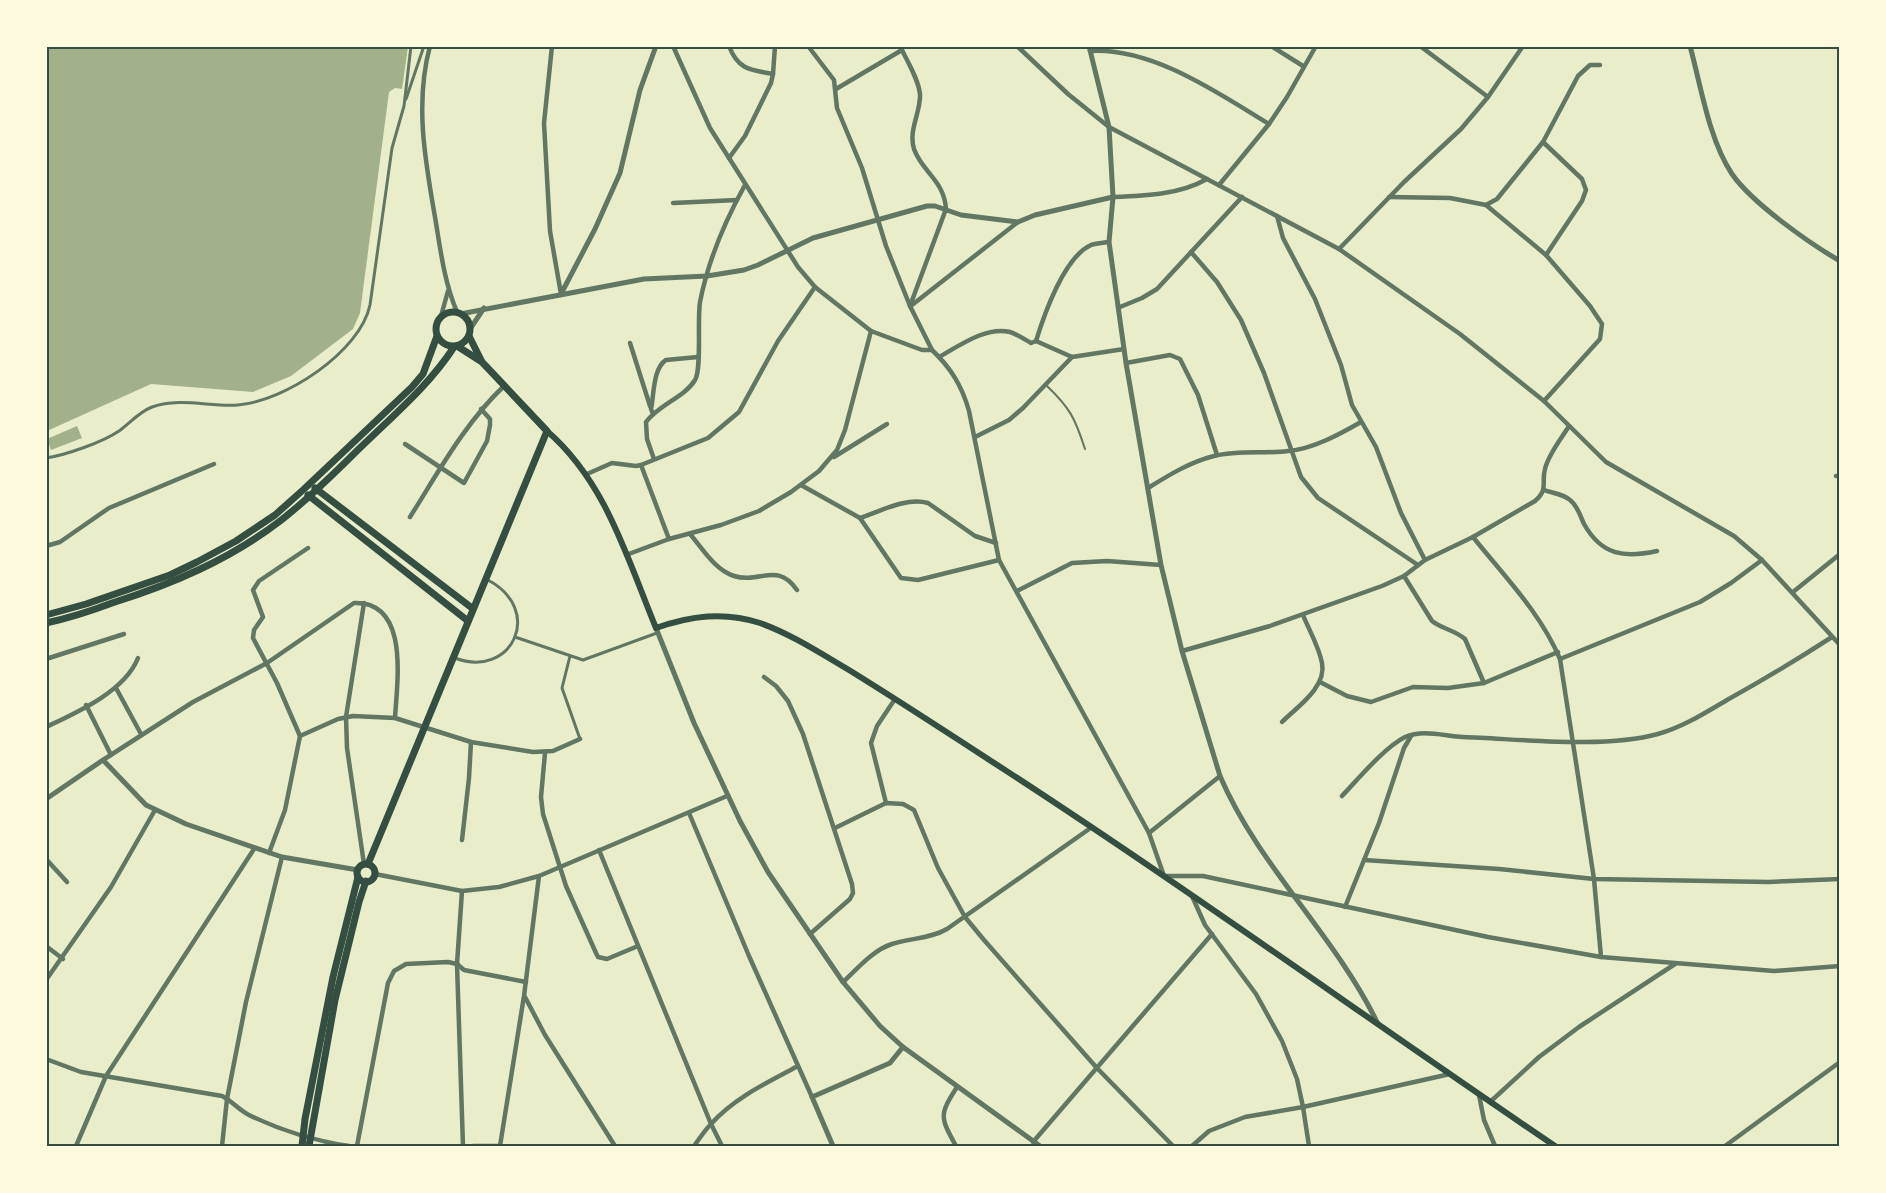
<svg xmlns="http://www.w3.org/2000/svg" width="1886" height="1193" viewBox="0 0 1886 1193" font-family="Signika,sans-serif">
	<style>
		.water { fill: #a3b18a }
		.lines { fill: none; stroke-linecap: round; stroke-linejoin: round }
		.service { stroke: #617663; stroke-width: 2 }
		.pedestrian { stroke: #617663; stroke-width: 3 }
		.minor { stroke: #617663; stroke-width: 4.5 }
		.tertiary { stroke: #617663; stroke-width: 5 }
		.secondary { stroke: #344e41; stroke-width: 6 }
		.primary { stroke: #344e41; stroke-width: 7 }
		.neatline { fill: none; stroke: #344e41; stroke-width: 2 }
	</style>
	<rect width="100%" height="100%" fill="#e9edc9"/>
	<!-- water -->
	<g class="water">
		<polygon points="47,46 408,47 402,89 395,88 389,92 360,313 353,329 291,376 253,392 151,384 47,431"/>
		<polygon points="77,426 82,438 51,450 47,439"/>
	</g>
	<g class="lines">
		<!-- service -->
		<path class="service" d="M1047 386C1070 408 1075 418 1085 449"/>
		<!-- pedestrian -->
		<g class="pedestrian">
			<polyline points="406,99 424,46"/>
			<path d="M46 458C66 455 103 442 119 431 130 423 139 412 152 407 180 397 210 407 238 405 285 401 360 352 370 305L392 148 404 106 411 46"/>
			<polyline points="515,637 583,660 657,633"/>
			<polyline points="570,656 562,688 580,739"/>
			<path d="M455 658C512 680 546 609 486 579"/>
		</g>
		<!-- minor -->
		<g class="minor">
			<path d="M430 46C414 105 426 165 436 223 441 254 445 284 457 312"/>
			<polyline points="552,46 544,123 550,231 561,294"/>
			<path d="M673 46 710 128 798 267 815 287 871 331 922 350H932C951 368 962 386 969 411L999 560 1149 833 1164 876H1203L1488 937 1601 957 1774 971 1840 966"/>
			<path d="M729 46C738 70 751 70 773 74"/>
			<polyline points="808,46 834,80 837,108 862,168 886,246 910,306 932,350"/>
			<path d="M900 46C907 61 918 78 920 94 921 112 908 130 914 149 922 172 944 180 946 209L910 306"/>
			<polyline points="1017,46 1068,94 1109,127 1339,249 1460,334 1544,401 1606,462 1734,536 1762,560 1840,645"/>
			<polyline points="1271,46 1303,66"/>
			<polyline points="1420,46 1488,97"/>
			<path d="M1090 51C1152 47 1218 93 1269 124"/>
			<polyline points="836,89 902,50"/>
			<polyline points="1543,142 1582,179 1586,190 1582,201 1546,255"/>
			<polyline points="729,158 745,136 771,83 773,74 775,46"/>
			<polyline points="1219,185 1269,124 1287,97 1316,46"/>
			<path d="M1113 197C1143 196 1179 195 1207 179"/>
			<polyline points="1389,197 1450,198 1486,205 1497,199 1543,142 1578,76 1590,65 1600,65"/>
			<polyline points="673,203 737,200"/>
			<polyline points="1486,205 1546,255 1590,306 1602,324 1600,339 1544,401"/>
			<polyline points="1277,216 1283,238 1315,299 1341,365 1352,405 1376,447 1401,513 1425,560"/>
			<polyline points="1339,249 1404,182 1461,129 1488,97 1523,46"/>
			<polyline points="1191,252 1217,282 1241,320 1264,373 1301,477 1318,498 1418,565"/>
			<polyline points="912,305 1018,222"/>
			<polyline points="1120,307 1142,298 1157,289 1242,197"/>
			<polyline points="441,316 448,291"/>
			<path d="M1036 341C1044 315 1064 257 1091 245 1097 243 1103 243 1109 242"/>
			<polyline points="630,343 650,406"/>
			<path d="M939 357C959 346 986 326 1010 332 1017 334 1024 339 1031 343L1036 341 1072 357 1124 349"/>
			<polyline points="1126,363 1170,355 1180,359 1198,395 1217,455"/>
			<path d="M653 414 651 409C654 395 653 368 666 360L698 357"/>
			<polyline points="975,437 1009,420 1023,408 1072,357"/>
			<polyline points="405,444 464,483 487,441 490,425 490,419 481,409"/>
			<polyline points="834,457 887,424"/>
			<path d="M654 459 647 439 646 422C658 405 685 397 695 380 702 369 697 320 700 302 708 261 725 221 745 185"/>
			<polyline points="641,465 669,539"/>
			<polyline points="587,474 612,463 636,466 641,465 708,438 739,412 778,341 815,287"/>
			<polyline points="1836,476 1840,476"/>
			<polyline points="801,485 860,518 901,578 918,580 999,560"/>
			<path d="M1148 488C1169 475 1190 462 1214 456 1239 450 1264 454 1288 451 1313 449 1340 434 1361 422"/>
			<path d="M1544 490C1552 493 1564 494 1570 500 1578 506 1580 516 1584 524 1602 556 1625 558 1657 551"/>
			<path d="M410 517C439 471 465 423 504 386"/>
			<path d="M860 518C881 511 906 497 928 503L975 536 996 543"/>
			<path d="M690 534C702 548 715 570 734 576 760 584 777 561 797 590"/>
			<path d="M1473 537C1504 576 1540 612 1560 659L1594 879 1601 957"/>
			<polyline points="46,546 60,542 109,508 214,464"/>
			<polyline points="626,555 669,539 721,525 759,511 791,492 819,471 837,450 845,430 871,331"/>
			<path d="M1404 576 1432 621C1442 629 1455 630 1465 639L1484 683"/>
			<polyline points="1017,591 1072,563 1107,561 1161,565"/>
			<polyline points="1793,592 1840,554"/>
			<path d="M1182 651 1270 626 1382 586 1404 576 1425 560 1473 537 1535 501C1549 489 1541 483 1545 469 1548 455 1561 439 1569 426"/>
			<polyline points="46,659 124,634"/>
			<polyline points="1560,659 1700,602 1731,583 1762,560"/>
			<polyline points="764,677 776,686 788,701 803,734 852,884 853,893 850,899 810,934"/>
			<polyline points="1320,682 1347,696 1371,702 1413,687 1448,688 1484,683 1558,652"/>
			<polyline points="116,688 141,734"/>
			<polyline points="86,705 111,755"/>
			<path d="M1282 722C1297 707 1327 687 1322 663 1319 647 1309 630 1303 615"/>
			<path d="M46 727C78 712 125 691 138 658"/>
			<polyline points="300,736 338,719 353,716 395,718 471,742 533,752 553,751 580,739"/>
			<polyline points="545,753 541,797 543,814 566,886 596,953 598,957 607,959 638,946"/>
			<path d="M103 760 193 702 267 663 354 603C410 601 397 682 395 718"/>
			<path d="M1342 796C1358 779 1385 747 1405 737 1423 729 1444 736 1463 737 1521 739 1603 749 1658 734 1683 727 1705 713 1727 700 1763 680 1798 659 1832 637"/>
			<polyline points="886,803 871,743 877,726 895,699"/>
			<polyline points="689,813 749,956 812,1097"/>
			<polyline points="835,828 886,803 903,804 914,810 938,868 965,917 984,940 1096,1067 1173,1146"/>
			<polyline points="1149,833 1220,776"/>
			<polyline points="462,840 469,778 471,742"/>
			<polyline points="599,850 711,1124 722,1146"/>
			<polyline points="269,853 285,810 300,736 277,683 253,638 254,630 263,617 253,590 259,581 308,548"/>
			<polyline points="46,859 67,882"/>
			<polyline points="1364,860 1499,869 1594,879 1769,882 1840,879"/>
			<polyline points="364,864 347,748 346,717 364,603"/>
			<polyline points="375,874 462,891 499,887 539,876 727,796"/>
			<polyline points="462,891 457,964 463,1146"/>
			<polyline points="1192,896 1205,925 1256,994 1282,1041 1297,1079 1303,1107 1309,1146"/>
			<polyline points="1345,907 1379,823 1404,748 1411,736"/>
			<polyline points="46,946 63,959"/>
			<polyline points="46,980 111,887 155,810"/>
			<path d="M843 982C857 969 873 950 892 944 910 938 930 939 947 929L1092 827"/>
			<polyline points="525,997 545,1035 615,1146"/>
			<path d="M46 1059 81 1072 222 1096C232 1101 239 1110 249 1115 280 1130 315 1141 349 1146"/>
			<polyline points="1479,1095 1484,1120 1495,1146"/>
			<polyline points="1490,1102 1539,1057 1579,1027 1675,964"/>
			<polyline points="1033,1142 1212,934"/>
			<polyline points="76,1146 106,1076 254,849"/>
			<polyline points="222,1146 227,1099 246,1002 282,857"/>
			<polyline points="357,1146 388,983 394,971 406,964 448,962 457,964 464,970 526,982"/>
			<polyline points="473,1146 500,1146"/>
			<polyline points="500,1146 524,996 539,876"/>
			<path d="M694 1146C699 1139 705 1130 711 1124 734 1098 768 1082 798 1066"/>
			<path d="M956 1146C940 1117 939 1115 957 1087"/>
			<polyline points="1192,1146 1209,1131 1245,1117 1303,1107 1450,1074"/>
			<polyline points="1725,1146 1840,1062"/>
		</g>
		<!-- tertiary -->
		<g class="tertiary">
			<path d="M1089 46 1109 127 1113 197 1109 242 1126 363 1161 565 1182 651 1220 776C1259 867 1335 935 1378 1024"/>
			<path d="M1690 46C1701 86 1709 140 1732 174 1752 203 1809 243 1840 261"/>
			<polyline points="561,294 595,229 620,173 640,90 656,46"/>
			<polyline points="460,314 644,279 707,276 744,270 758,265 813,238 927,206 935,206 961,215 1018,222 1035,215 1113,197"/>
			<polyline points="470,329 484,308"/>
			<polyline points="656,628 694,723 740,821 768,872 843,982 880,1026 903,1047 1040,1146"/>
			<polyline points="46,799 103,760 146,805 186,824 282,857 358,870"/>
			<polyline points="833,1146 812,1097 890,1063 903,1047"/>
		</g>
		<!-- secondary -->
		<path class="secondary" d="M547 431C606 482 627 558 656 628 690 616 724 611 760 623 791 634 820 653 849 670 896 699 942 729 988 759 1180 883 1366 1018 1555 1146"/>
		<!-- primary -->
		<g class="primary">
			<circle cx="453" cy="329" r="17"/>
			<polyline points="469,336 481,360"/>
			<polyline points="315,488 472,608"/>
			<polyline points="308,495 468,621"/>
			<polyline points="46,615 86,604 170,575 197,562 236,541 275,515 303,490 412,387 423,374 437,336"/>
			<path d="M46 623C69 618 91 611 112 603 172 584 229 560 280 521 310 498 337 470 364 444 396 413 430 384 454 347"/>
			<polyline points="368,864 547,431 482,362 457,346"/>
			<circle cx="366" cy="873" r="9"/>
			<polyline points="302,1146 305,1119 333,977 358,877"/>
			<polyline points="309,1146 335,1000 359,902 366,881"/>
		</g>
	</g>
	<!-- border -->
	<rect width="1886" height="1193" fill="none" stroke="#fefae0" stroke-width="96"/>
	<rect x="48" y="48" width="1790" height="1097" class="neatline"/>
</svg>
